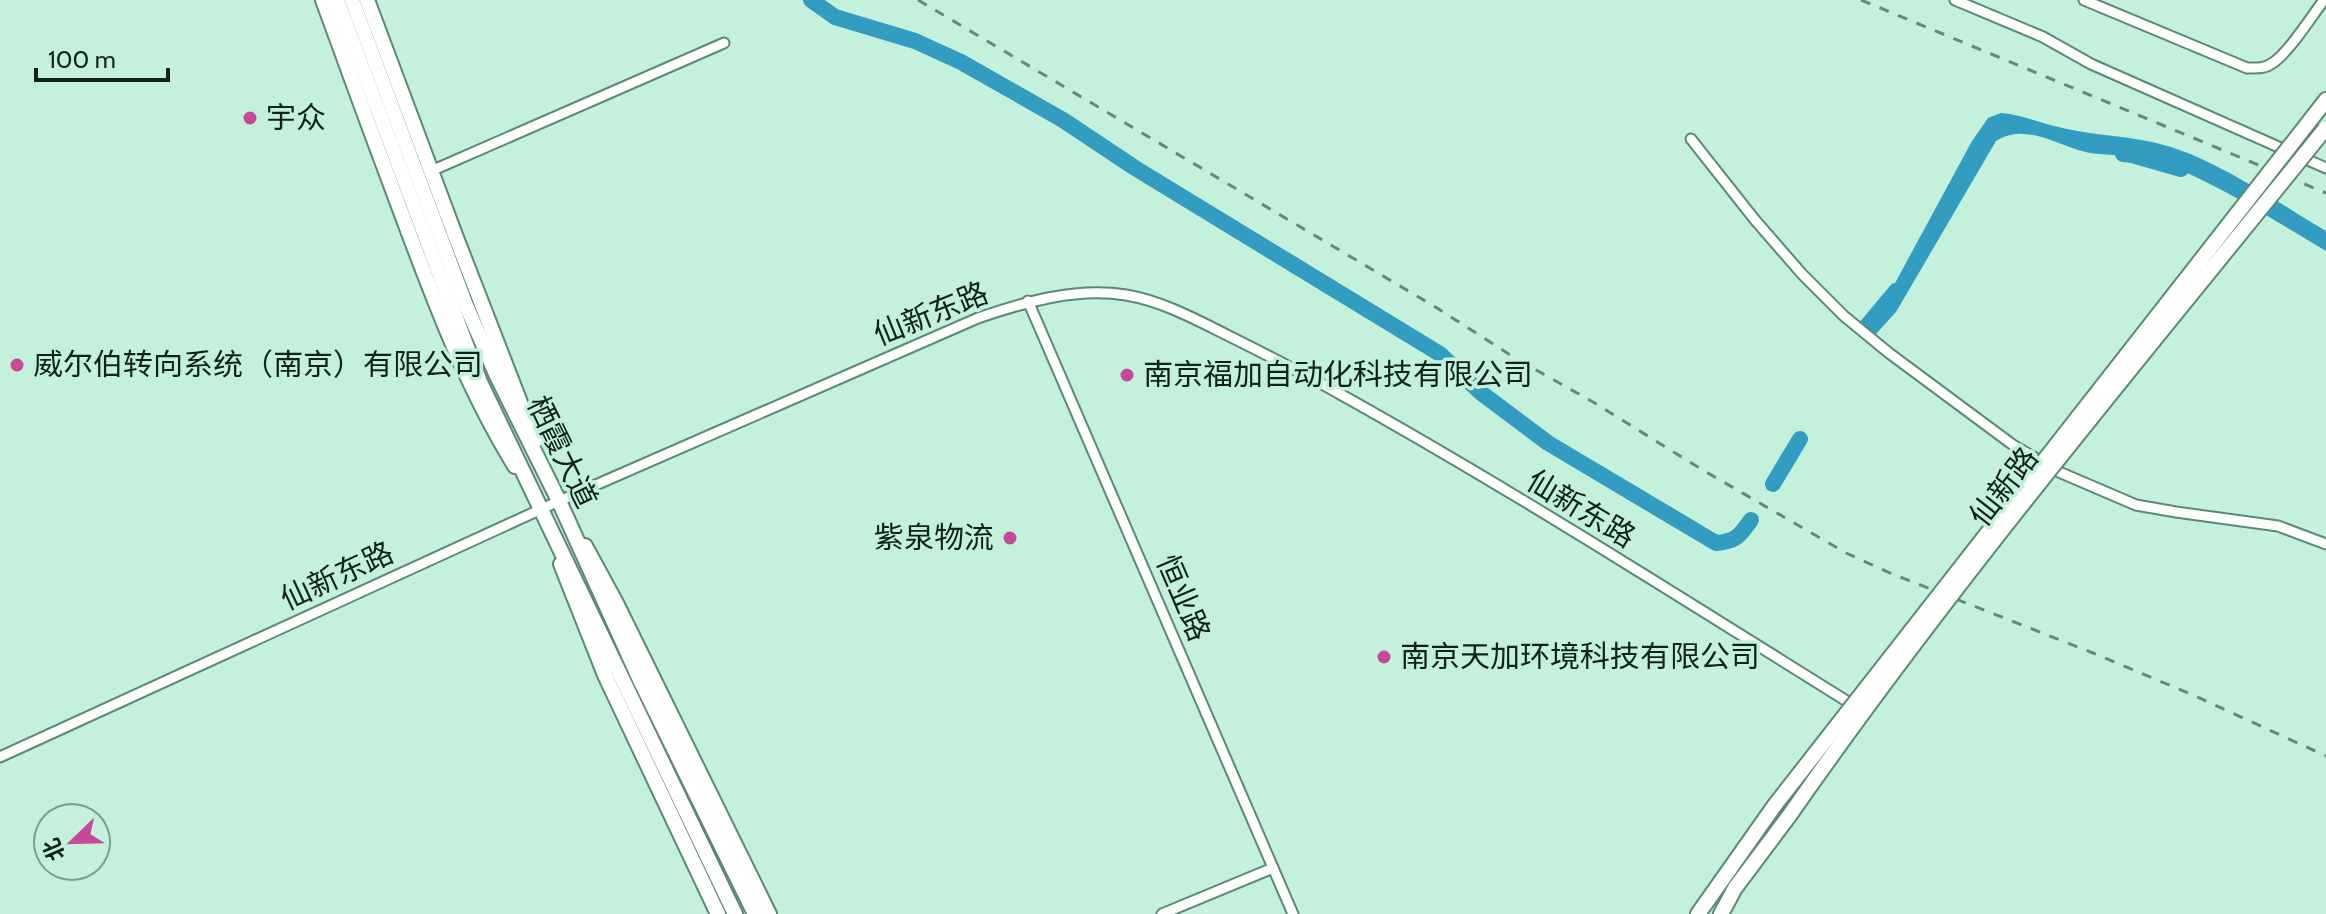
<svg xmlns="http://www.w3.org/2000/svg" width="2326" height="914" viewBox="0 0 2326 914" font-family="Cabin,'Noto Sans SC',sans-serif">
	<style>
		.water { fill: #339dc1 }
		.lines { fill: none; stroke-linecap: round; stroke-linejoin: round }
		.river { stroke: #339dc1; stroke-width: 16 }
		.street-casing { stroke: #5d8875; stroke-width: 13 }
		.secondary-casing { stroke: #5d8875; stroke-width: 18 }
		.primary-casing { stroke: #5d8875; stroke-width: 18 }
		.street { stroke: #fff; stroke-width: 9 }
		.secondary { stroke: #fff; stroke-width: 14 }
		.primary { stroke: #fff; stroke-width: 14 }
		.rail { stroke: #68887a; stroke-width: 3; stroke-dasharray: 10 10; stroke-linecap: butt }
		.primary-bridge-casing { stroke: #5d8875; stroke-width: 18; stroke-linecap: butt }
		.primary-bridge { stroke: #fff; stroke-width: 14 }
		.poi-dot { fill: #c64896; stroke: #c3f1dc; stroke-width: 3 }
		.labels { text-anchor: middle; stroke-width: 7; stroke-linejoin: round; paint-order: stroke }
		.poi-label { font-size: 30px; fill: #10221b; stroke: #c3f1dc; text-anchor: start }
		.street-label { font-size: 30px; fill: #10221b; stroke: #c3f1dc }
	</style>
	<rect width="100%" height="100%" fill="#c3f1dc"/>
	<!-- water -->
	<path class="water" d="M2001 113C2024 115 2045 125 2067 129 2099 136 2132 136 2164 145 2218 160 2277 202 2326 231V251C2271 219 2217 182 2157 161 2131 152 2103 158 2078 150 2050 141 2022 124 1996 141L1896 312 1876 334 1868 333 1972 141 1988 118Z"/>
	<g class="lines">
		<!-- river -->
		<g class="river">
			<path d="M811 0 835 17 915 41 961 62 1063 120 1135 168 1440 354 1480 392 1548 443 1716 543C1737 541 1739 536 1751 520"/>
			<polyline points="2123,154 2132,155 2181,169"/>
			<polyline points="1866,327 1896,291"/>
			<polyline points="1773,484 1800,439"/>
		</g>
		<defs>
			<g id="street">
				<polyline points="1955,0 2043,37 2091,64 2326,168"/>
				<path d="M2084 0 2247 68C2256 68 2264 69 2271 64 2288 54 2311 17 2324 0"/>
				<polyline points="1691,139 1755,220 1802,274 1844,316 1889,353 2013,445 2059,472 2136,505 2176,512 2278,526 2326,544"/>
				<polyline points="431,171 724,43"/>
				<polyline points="1028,301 1293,914"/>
				<path d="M0 757 559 501 978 318C1025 302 1076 287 1126 295 1162 301 1195 319 1227 335 1265 354 1303 373 1340 394 1514 491 1683 599 1853 705"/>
				<polyline points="1162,914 1273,868"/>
			</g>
			<g id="secondary">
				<path d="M323 0C349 72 376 145 403 217 435 303 467 388 515 466"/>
				<polyline points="367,0 455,235 535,441"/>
				<polyline points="585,546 616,603 769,914"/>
				<polyline points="561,564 605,675 718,914"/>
			</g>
			<g id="primary">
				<polyline points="337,0 480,382 735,914"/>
				<polyline points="352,0 465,303 496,374 559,501 641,682 755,914"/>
				<polyline points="2312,118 2326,100"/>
				<polyline points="1698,914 1775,805"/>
				<polyline points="1721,914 1735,888 1789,816"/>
			</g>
		</defs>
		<!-- street casing -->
		<use href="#street" class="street-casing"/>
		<!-- secondary casing -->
		<use href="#secondary" class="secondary-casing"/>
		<!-- primary casing -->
		<use href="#primary" class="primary-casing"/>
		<!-- street -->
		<use href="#street" class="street"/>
		<!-- secondary -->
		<use href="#secondary" class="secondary"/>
		<!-- primary -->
		<use href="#primary" class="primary"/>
		<!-- rail -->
		<g class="rail">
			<polyline points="918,0 1437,308 1515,358 1593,402 1701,469 1846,553 1890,573 2093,653 2193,695 2326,756"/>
			<polyline points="1861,0 2326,193"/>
		</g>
		<defs>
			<g id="primary-bridge">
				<polyline points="1775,805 2312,118"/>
				<path d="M1789 816C1955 578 2143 355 2325 129"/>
			</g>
		</defs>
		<!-- primary-bridge casing -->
		<use href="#primary-bridge" class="primary-bridge-casing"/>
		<!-- primary-bridge -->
		<use href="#primary-bridge" class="primary-bridge"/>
	</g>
	<!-- markers -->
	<g class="poi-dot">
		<circle cx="250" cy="118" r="8"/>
		<circle cx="17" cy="365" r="8"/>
		<circle cx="1127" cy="375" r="8"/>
		<circle cx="1010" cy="538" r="8"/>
		<circle cx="1384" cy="657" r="8"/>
	</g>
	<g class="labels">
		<!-- poi labels -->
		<g class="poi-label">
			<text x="266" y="128">宇众</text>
			<text x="33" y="375">威尔伯转向系统（南京）有限公司</text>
			<text x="1143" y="385">南京福加自动化科技有限公司</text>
			<text x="994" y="548" text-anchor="end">紫泉物流</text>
			<text x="1400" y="667">南京天加环境科技有限公司</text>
		</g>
		<!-- street labels -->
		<g class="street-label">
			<text transform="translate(931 314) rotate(-22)" y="10">仙新东路</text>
			<text transform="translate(562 452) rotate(64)" y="10">栖霞大道</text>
			<text transform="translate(2004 487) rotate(-52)" y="10">仙新路</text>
			<text transform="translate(1581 509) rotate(31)" y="10">仙新东路</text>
			<text transform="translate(337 576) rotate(-25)" y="10">仙新东路</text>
			<text transform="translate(1183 598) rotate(67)" y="10">恒业路</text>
		</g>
	</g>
	<!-- north arrow -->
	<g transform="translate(72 842) rotate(247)"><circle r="38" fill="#c3f1dc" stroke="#7b9e8f" stroke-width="2"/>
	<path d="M0-6L14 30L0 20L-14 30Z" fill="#c64896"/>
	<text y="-12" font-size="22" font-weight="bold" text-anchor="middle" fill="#10221b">北</text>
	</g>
	<!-- scale -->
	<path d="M36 68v12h132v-12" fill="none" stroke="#10221b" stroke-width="4"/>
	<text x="48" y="68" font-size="24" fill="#10221b" stroke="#c3f1dc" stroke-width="6" paint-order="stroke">100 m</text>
</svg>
